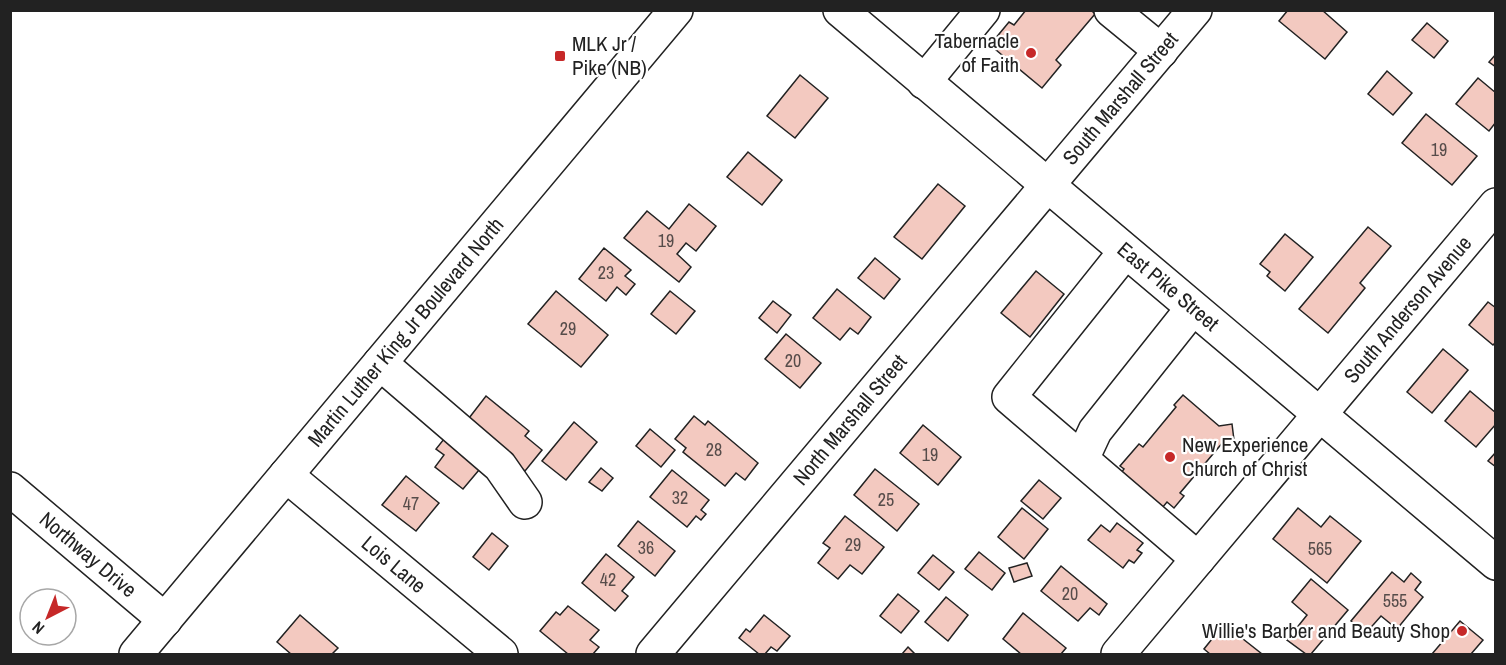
<svg xmlns="http://www.w3.org/2000/svg" width="1506" height="665" viewBox="0 0 1506 665" font-family="'Archivo Narrow',sans-serif">
	<style>
		.building { fill: #f3c9c0; stroke: #222; stroke-width: 1.5 }
		.lines { fill: none; stroke-linecap: round; stroke-linejoin: round }
		.minor-casing { stroke: #222; stroke-width: 36 }
		.major-casing { stroke: #222; stroke-width: 36 }
		.minor { stroke: #fff; stroke-width: 33 }
		.major { stroke: #fff; stroke-width: 33 }
		.poi-dot { fill: #c62828; stroke: #fff; stroke-width: 2 }
		.labels { text-anchor: middle; stroke-width: 4.5; stroke-linejoin: round; paint-order: stroke }
		.number-label { font-size: 18px; fill: #564c4a }
		.poi-label { font-size: 21px; fill: #222; stroke: #fff; text-anchor: end }
		.street-label { font-size: 21px; fill: #222; stroke: #fff }
	</style>
	<rect width="100%" height="100%" fill="#fff"/>
	<!-- building -->
	<g class="building">
		<polygon points="1026,10 1091,10 1095,14 1056,60 1061,65 1042,88 990,45 1009,22 1014,25"/>
		<polygon points="1288,10 1322,10 1347,32 1325,59 1279,21"/>
		<polygon points="1427,23 1448,41 1434,58 1412,40"/>
		<polygon points="1496,54 1496,67 1489,62"/>
		<polygon points="1387,71 1412,93 1393,115 1368,94"/>
		<polygon points="800,75 828,98 795,138 767,116"/>
		<polygon points="1478,78 1496,93 1496,122 1489,131 1456,104"/>
		<polygon points="1426,114 1477,156 1452,185 1402,143"/>
		<polygon points="748,152 782,180 762,205 727,177"/>
		<polygon points="938,184 965,206 922,259 894,237"/>
		<polygon points="689,204 716,226 696,251 686,243 677,254 691,267 679,282 624,238 647,211 669,229"/>
		<polygon points="1368,227 1391,246 1360,283 1365,288 1328,333 1299,309"/>
		<polygon points="1285,234 1313,257 1285,291 1267,276 1270,272 1260,264"/>
		<polygon points="604,248 631,270 625,276 635,284 626,295 617,287 606,301 579,279"/>
		<polygon points="875,258 900,279 884,299 858,278"/>
		<polygon points="1036,271 1064,294 1030,337 1001,313"/>
		<polygon points="837,289 871,317 858,334 850,328 840,340 813,318"/>
		<polygon points="556,291 608,335 581,367 528,324"/>
		<polygon points="670,291 695,311 676,334 651,314"/>
		<polygon points="773,301 791,315 777,333 759,318"/>
		<polygon points="1488,302 1496,308 1496,342 1493,345 1469,325"/>
		<polygon points="786,334 821,363 800,388 765,359"/>
		<polygon points="1443,349 1468,370 1432,413 1407,392"/>
		<polygon points="1470,391 1496,413 1496,424 1476,447 1445,421"/>
		<polygon points="1183,395 1219,426 1232,424 1234,440 1224,441 1180,493 1184,496 1174,508 1167,502 1157,514 1116,480 1124,469 1120,466 1139,444 1143,447 1176,407 1174,405"/>
		<polygon points="486,396 529,431 525,436 542,450 525,471 466,422"/>
		<polygon points="694,416 705,425 708,421 758,463 745,480 736,473 725,486 683,452 686,448 675,439"/>
		<polygon points="574,422 597,442 566,480 542,461"/>
		<polygon points="923,425 961,457 938,485 900,453"/>
		<polygon points="650,429 675,450 661,467 636,446"/>
		<polygon points="448,434 484,464 463,489 435,467 444,455 436,449"/>
		<polygon points="1496,452 1496,467 1488,461"/>
		<polygon points="601,468 613,478 602,491 589,482"/>
		<polygon points="875,469 919,504 897,531 854,495"/>
		<polygon points="672,470 709,500 701,510 706,514 701,520 696,516 687,527 650,497"/>
		<polygon points="406,476 439,503 416,531 382,505"/>
		<polygon points="1039,480 1061,498 1043,519 1021,501"/>
		<polygon points="1022,508 1048,529 1024,559 998,537"/>
		<polygon points="1298,508 1321,527 1330,516 1361,541 1327,583 1273,539"/>
		<polygon points="845,516 884,547 862,574 850,565 838,579 818,563 830,548 823,543"/>
		<polygon points="638,521 675,551 655,576 618,546"/>
		<polygon points="1117,523 1143,543 1137,550 1142,553 1134,563 1129,560 1123,568 1088,540 1101,525 1110,532"/>
		<polygon points="492,533 508,546 489,570 473,557"/>
		<polygon points="979,552 1005,573 992,590 965,569"/>
		<polygon points="606,554 634,577 622,591 628,596 615,611 582,583"/>
		<polygon points="933,555 954,572 939,590 918,573"/>
		<polygon points="1027,563 1032,576 1014,582 1009,568"/>
		<polygon points="1061,566 1107,604 1099,615 1090,608 1078,621 1041,591"/>
		<polygon points="1392,572 1404,582 1411,573 1421,582 1415,590 1423,597 1397,629 1381,616 1366,633 1351,621"/>
		<polygon points="1311,579 1348,610 1311,654 1306,654 1287,640 1307,615 1292,602"/>
		<polygon points="898,594 919,611 901,633 880,616"/>
		<polygon points="946,597 968,615 948,641 925,622"/>
		<polygon points="568,606 599,630 590,640 599,647 593,654 568,654 540,631 556,612 560,615"/>
		<polygon points="1023,613 1066,648 1061,654 1021,654 1003,639"/>
		<polygon points="300,615 338,648 332,654 291,654 277,642"/>
		<polygon points="764,615 790,636 777,651 771,647 765,654 759,654 739,638 746,629 750,632"/>
		<polygon points="1460,621 1483,640 1471,654 1432,654"/>
		<polygon points="1224,624 1262,654 1210,654 1204,649"/>
		<polygon points="908,647 915,654 902,654"/>
	</g>
	<g class="lines">
		<defs>
			<g id="minor">
				<path id="s1" d="M840 10 1496 563"/>
				<polyline points="1111,10 1161,51"/>
				<polyline points="924,82 983,10"/>
				<polyline points="1125,252 1009,397 1198,559"/>
				<polyline points="380,363 500,466 525,502"/>
				<polyline points="1082,459 1095,431 1192,309"/>
				<path id="s2" d="M286 475 501 654"/>
				<path id="s3" d="M10 489 165 620"/>
				<path id="s4" d="M653 654 1195 10"/>
				<path id="s5" d="M1118 654 1496 205"/>
			</g>
			<g id="major">
				<path id="s6" d="M136 654 676 10"/>
			</g>
		</defs>
		<!-- minor casing -->
		<use href="#minor" class="minor-casing"/>
		<!-- major casing -->
		<use href="#major" class="major-casing"/>
		<!-- minor -->
		<use href="#minor" class="minor"/>
		<!-- major -->
		<use href="#major" class="major"/>
	</g>
	<!-- markers -->
	<g class="poi-dot">
		<circle cx="1031" cy="53" r="6"/>
		<rect x="554" y="50" width="12" height="12" rx="3"/>
		<circle cx="1170" cy="457" r="6"/>
		<circle cx="1462" cy="631" r="6"/>
	</g>
	<g class="labels">
		<!-- number labels -->
		<g class="number-label">
			<text x="1439" y="156">19</text>
			<text x="666" y="247">19</text>
			<text x="606" y="279">23</text>
			<text x="568" y="335">29</text>
			<text x="793" y="367">20</text>
			<text x="714" y="456">28</text>
			<text x="930" y="461">19</text>
			<text x="680" y="504">32</text>
			<text x="886" y="506">25</text>
			<text x="411" y="510">47</text>
			<text x="853" y="551">29</text>
			<text x="646" y="554">36</text>
			<text x="1320" y="555">565</text>
			<text x="608" y="586">42</text>
			<text x="1070" y="600">20</text>
			<text x="1395" y="607">555</text>
		</g>
		<!-- poi labels -->
		<g class="poi-label">
			<text x="1019" y="48">Tabernacle<tspan x="1019" dy="24">of Faith</tspan></text>
			<text x="572" y="51" text-anchor="start">MLK Jr /<tspan x="572" dy="24">Pike (NB)</tspan></text>
			<text x="1182" y="452" text-anchor="start">New Experience<tspan x="1182" dy="24">Church of Christ</tspan></text>
			<text x="1450" y="638">Willie's Barber and Beauty Shop</text>
		</g>
		<!-- street labels -->
		<g class="street-label">
			<text dy="7" stroke="none"><textPath href="#s4" startOffset="726">South Marshall Street</textPath></text>
			<text dy="7" stroke="none"><textPath href="#s1" startOffset="429">East Pike Street</textPath></text>
			<text dy="7" stroke="none"><textPath href="#s5" startOffset="450">South Anderson Avenue</textPath></text>
			<text dy="7" stroke="none"><textPath href="#s6" startOffset="420">Martin Luther King Jr Boulevard North</textPath></text>
			<text dy="7" stroke="none"><textPath href="#s4" startOffset="306">North Marshall Street</textPath></text>
			<text dy="7" stroke="none"><textPath href="#s3" startOffset="102">Northway Drive</textPath></text>
			<text dy="7" stroke="none"><textPath href="#s2" startOffset="140">Lois Lane</textPath></text>
		</g>
	</g>
	<!-- border -->
	<rect width="1506" height="665" fill="none" stroke="#222222" stroke-width="24"/>
	<!-- north arrow -->
	<g transform="translate(48 617) rotate(222)"><circle r="28" fill="#ffffff" stroke="#a7a7a7" stroke-width="1.5"/>
	<path d="M0-4.5L10 22L0 15L-10 22Z" fill="#c62828"/>
	<text y="-9" font-size="16" font-weight="bold" text-anchor="middle" fill="#222222">N</text>
	</g>
</svg>
